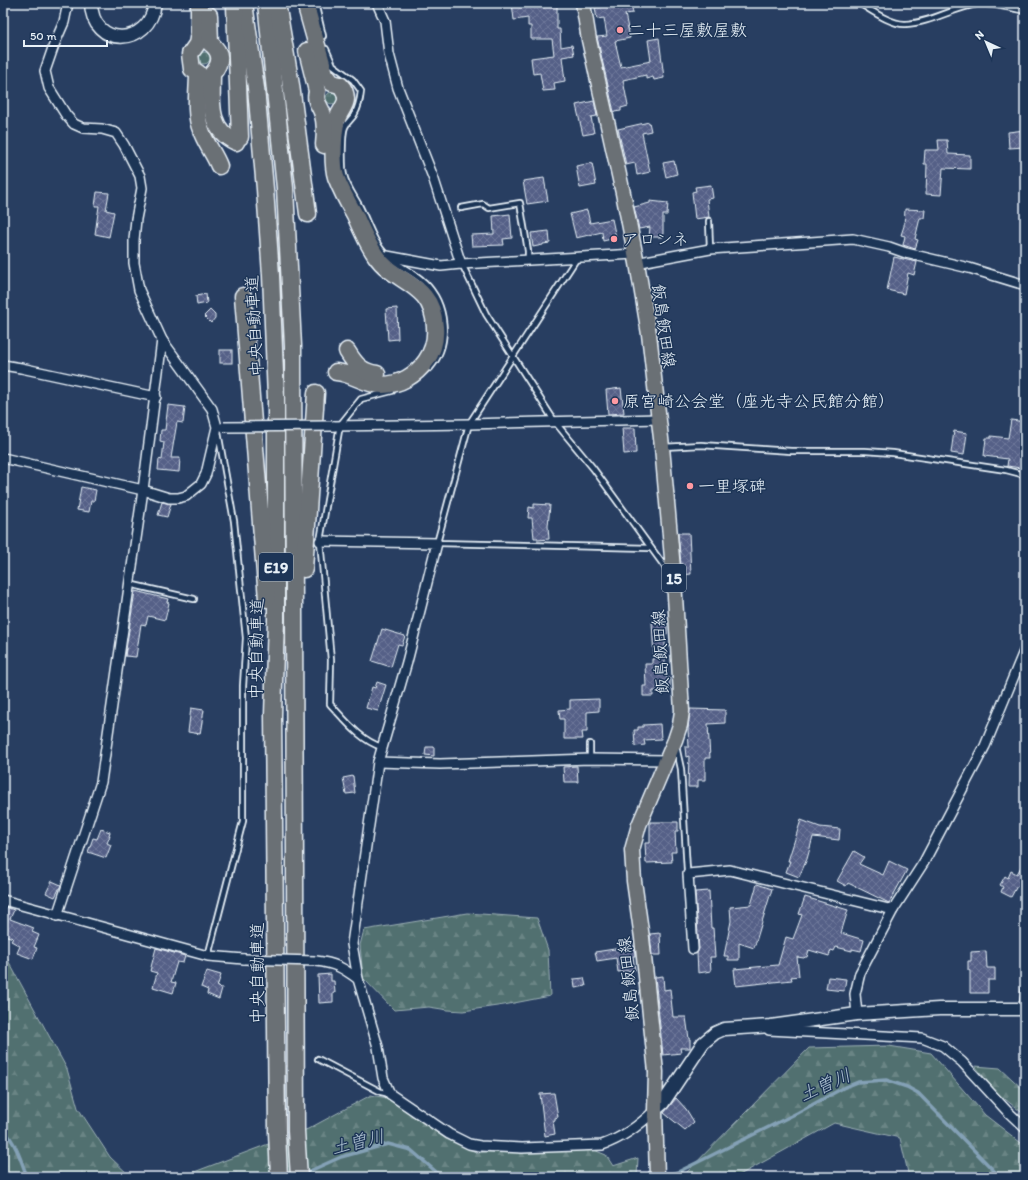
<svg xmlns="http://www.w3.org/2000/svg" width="1028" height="1180" viewBox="0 0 1028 1180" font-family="Itim,'Klee One',sans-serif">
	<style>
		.grass { fill: url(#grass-tufts); stroke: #9cb0b4 }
		.forest { fill: url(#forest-firs); stroke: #9cb0b4 }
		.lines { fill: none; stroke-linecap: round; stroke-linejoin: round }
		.stream { stroke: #84a1b6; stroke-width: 3.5 }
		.building { fill: url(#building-cross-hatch); stroke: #e8f1f8 }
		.lane-casing { stroke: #e8f1f8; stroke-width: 8 }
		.street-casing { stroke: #e8f1f8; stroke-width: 12 }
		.secondary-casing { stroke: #e8f1f8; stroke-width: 15 }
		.primary-casing { stroke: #e8f1f8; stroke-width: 17 }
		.highway-casing { stroke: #e8f1f8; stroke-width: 19 }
		.lane { stroke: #1d3557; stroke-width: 4.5 }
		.street { stroke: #1d3557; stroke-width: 9 }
		.secondary { stroke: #1d3557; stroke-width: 12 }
		.primary { stroke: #6b6f75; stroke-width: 14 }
		.highway { stroke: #6b6f75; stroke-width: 16 }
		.street-bridge-casing { stroke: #e8f1f8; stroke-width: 12; stroke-linecap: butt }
		.street-bridge { stroke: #1d3557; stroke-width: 9 }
		.poi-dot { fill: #ff9aa2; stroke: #1d3557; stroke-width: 1.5 }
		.labels { text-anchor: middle; stroke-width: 3; stroke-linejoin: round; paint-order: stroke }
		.shield { fill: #1d3557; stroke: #abb9c8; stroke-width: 1 }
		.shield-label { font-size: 16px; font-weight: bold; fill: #e8f1f8 }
		.poi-label { font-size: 17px; fill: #e8f1f8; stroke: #1d3557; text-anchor: start }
		.street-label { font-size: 17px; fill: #e8f1f8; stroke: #1d3557 }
		.water-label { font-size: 18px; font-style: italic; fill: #aec2d2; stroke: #1d3557 }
	</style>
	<defs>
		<pattern id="grass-tufts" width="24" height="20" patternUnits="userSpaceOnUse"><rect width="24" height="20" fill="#517070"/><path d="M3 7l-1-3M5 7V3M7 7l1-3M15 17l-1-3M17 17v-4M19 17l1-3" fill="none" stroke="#6a8585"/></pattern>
		<pattern id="forest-firs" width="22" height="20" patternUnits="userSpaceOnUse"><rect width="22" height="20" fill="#517070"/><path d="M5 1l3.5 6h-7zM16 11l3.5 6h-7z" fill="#6a8585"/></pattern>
		<pattern id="building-cross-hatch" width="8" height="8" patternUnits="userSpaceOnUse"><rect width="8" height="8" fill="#546087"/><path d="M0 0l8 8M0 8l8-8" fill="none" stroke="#6d7799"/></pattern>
	</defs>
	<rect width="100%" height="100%" fill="#283e61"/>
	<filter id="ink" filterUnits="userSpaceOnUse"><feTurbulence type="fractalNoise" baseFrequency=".025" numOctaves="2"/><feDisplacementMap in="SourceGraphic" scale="8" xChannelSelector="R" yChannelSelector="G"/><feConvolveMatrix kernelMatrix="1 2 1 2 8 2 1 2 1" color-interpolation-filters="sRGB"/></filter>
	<g filter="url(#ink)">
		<!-- grass -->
		<g class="grass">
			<circle cx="204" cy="58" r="6"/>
			<circle cx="332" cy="98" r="6"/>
		</g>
		<!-- forest -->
		<g class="forest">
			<polygon points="467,913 537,918 548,950 550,996 504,1005 463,1011 448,1010 429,1007 394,1010 363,978 360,945 364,930"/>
			<polygon points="3,951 67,1069 78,1108 110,1157 131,1177 3,1177"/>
			<polygon points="889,1046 931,1053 985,1115 1025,1146 1025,1177 909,1177 900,1138 834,1123 736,1177 682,1177 809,1048"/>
			<polygon points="975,1066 1000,1068 1025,1091 1025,1115 996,1092"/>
			<polygon points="371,1095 387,1098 446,1139 478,1153 520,1145 560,1149 594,1150 606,1155 613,1166 638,1158 637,1177 181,1177 308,1129"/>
		</g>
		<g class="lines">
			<!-- stream -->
			<g class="stream">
				<path d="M3 1129C16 1143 21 1160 27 1177"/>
				<polyline points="303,1174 341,1157 388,1144 411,1150 442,1177"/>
				<polyline points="662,1177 678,1172 797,1113 843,1088 858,1082 886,1080 907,1087 918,1093 1000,1177"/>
			</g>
		</g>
		<!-- building -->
		<g class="building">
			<polygon points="512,3 557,3 557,29 560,29 561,47 572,45 574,55 562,57 565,81 554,83 555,90 543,91 540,73 533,74 531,58 554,55 552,39 531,39 531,26 528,26 528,18 514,20"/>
			<polygon points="620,3 631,3 633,13 625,14 630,38 615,41 621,67 651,61 648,40 659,38 664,78 654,80 653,77 646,79 646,75 623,80 628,106 621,108 621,111 614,112 597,37 607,36 604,18 597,19 595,8"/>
			<polygon points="594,101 597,116 591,117 594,133 583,135 576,105"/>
			<polygon points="649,122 651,131 642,133 650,172 637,175 635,163 626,165 618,129"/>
			<polygon points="1025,130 1025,147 1009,148 1008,132"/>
			<polygon points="938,140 947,140 948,154 970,155 970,169 943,168 941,195 926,194 927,164 924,164 925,150 939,150"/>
			<polygon points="674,161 677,174 666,177 663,163"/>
			<polygon points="592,163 596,185 580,188 576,166"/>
			<polygon points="544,178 548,201 527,204 523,181"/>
			<polygon points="711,185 713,198 707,199 709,217 695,219 692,192 696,191 695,187"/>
			<polygon points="97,192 109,193 106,210 114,212 109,237 95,234 99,206 95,206"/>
			<polygon points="650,201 668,203 667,215 663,215 663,237 649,237 650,227 639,229 634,207 650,203"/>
			<polygon points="905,209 925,210 924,218 920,218 915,239 918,240 915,249 903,245 905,236 901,235 904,226"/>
			<polygon points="587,210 590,223 612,219 616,238 603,241 602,232 576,238 570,214"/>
			<polygon points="510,214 512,238 503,239 504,245 472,246 471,235 494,234 493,216"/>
			<polygon points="549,231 550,243 543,244 543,245 533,247 531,233"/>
			<polygon points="894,257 917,262 914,275 908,273 904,294 887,290"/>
			<polygon points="206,294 207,303 197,305 196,296"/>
			<polygon points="397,308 398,339 388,340 386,309"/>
			<polygon points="210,310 215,315 215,318 211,323 204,316"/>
			<rect x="220" y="350" width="12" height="13"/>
			<polygon points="621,388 624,413 608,414 606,390"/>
			<polygon points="168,405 185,407 183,423 177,422 171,458 180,458 179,472 158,470 159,459 162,460 164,442 160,441 161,430 165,430"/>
			<polygon points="1011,420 1025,422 1025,450 1023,450 1021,468 1007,466 1008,459 984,456 986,438 991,438 991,436 1008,438"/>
			<polygon points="622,428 635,428 636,453 624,454"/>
			<polygon points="954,431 967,433 964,455 951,453"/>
			<polygon points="81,487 96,490 94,501 91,501 89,512 77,510"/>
			<polygon points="162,502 171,504 167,517 158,515"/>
			<polygon points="534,504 550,505 548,526 549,539 538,540 538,538 534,538 532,518 528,518 529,507 534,508"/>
			<polygon points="678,533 689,533 691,574 682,575"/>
			<polygon points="135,591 168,599 167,602 169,603 165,620 148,616 146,625 141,624 136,657 125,656"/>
			<polygon points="667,621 667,634 665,634 665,667 667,667 667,678 670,678 670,691 653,691 653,696 643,696 643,686 646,686 645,664 652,664 652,659 654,659 652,622"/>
			<polygon points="382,629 405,636 402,645 398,644 391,667 372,661"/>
			<polygon points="377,682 386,685 378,711 366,708 372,687 375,688"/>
			<polygon points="599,699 599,711 587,712 587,732 582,732 583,739 564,739 564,719 560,719 559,710 570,709 570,700"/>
			<polygon points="191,708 204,710 200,734 188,732"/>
			<polygon points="690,709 725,710 725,723 708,724 710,758 705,758 705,780 698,780 698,787 688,787 689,756 686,757 685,747 689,747 688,729"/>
			<polygon points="660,724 661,739 644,740 645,745 635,746 634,730 638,730 638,727 643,727 643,725"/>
			<polygon points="426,747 434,747 434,756 425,755"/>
			<polygon points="577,766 578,782 564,782 563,767"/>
			<polygon points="353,776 355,793 346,794 343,778"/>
			<polygon points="801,820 820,827 840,829 839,840 813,837 807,859 799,877 786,872 790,861 788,861"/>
			<polygon points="650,822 678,822 678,831 675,831 676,852 671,852 672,862 646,863 645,843 650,843"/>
			<polygon points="101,829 110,832 109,835 110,836 107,843 111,845 106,858 88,852 93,838 97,839"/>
			<polygon points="854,851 864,857 859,864 883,875 889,861 907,870 889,903 848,883 846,886 837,881"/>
			<polygon points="1025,860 1025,878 1020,888 1017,886 1011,897 1001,892 1003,887 1000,885 1005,876 1008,878 1011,871 1017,874"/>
			<polygon points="52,881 61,885 55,897 46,893"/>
			<polygon points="757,884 772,889 754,948 739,943 739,960 728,960 728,956 724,956 731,921 730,907 751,905"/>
			<polygon points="709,891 711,928 713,928 715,957 710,957 711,971 698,973 697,953 699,949 695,892"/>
			<polygon points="805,897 848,910 841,933 864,940 861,951 852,949 852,951 836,947 834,951 831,950 829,956 809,950 807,957 805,957 804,958 797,957 799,976 791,977 792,980 736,986 734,969 778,965 786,937 793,939 802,915 799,914"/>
			<polygon points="3,906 14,910 10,919 34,928 32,932 39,935 34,947 37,948 33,959 17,953 20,946 11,941 13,938 4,935 3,936"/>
			<polygon points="660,933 661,955 652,955 650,934"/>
			<polygon points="634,946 635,956 633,956 635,970 618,972 616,958 597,961 595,952"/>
			<polygon points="156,948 185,956 183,963 177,962 171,982 176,983 173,993 153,987 157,973 150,971"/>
			<polygon points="986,951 987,968 995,968 995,980 988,980 988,993 970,993 970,971 968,970 968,961 971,961 971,952"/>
			<polygon points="207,971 221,975 217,987 222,988 219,999 207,994 208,990 201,987"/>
			<polygon points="331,974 331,981 334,981 335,993 333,993 333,1002 319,1003 318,975"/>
			<polygon points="663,976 664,990 670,989 673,1017 686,1017 689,1039 690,1039 690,1048 680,1048 681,1053 663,1055 655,977"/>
			<polygon points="828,977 846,979 844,991 826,989"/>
			<polygon points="584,978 586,986 575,988 574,979"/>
			<polygon points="554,1093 558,1117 555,1118 555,1120 553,1121 555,1134 545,1136 540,1094"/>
			<polygon points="676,1098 686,1109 694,1122 685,1130 664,1113"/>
		</g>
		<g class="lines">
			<defs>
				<g id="lane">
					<polyline points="315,3 323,36"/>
					<path d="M859 3C871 10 891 25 906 24 930 23 953 8 977 4 989 2 1012 8 1025 11"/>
					<path d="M326 49 333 65 353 80 361 91C360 100 359 107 354 115 352 119 347 122 345 127 342 133 342 168 344 175 346 185 354 196 359 205 368 222 373 242 387 256 398 266 414 272 424 282 447 304 451 344 430 368"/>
					<polyline points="461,208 483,204 489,208 520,203 528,251 528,260"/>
					<polyline points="709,221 710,249"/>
					<polyline points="577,258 469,424 437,543 650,548"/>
					<polyline points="462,264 486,314 555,422 593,468 670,574"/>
					<polyline points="663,447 701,445 791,451 865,451 893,453 1006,470 1025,475"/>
					<polyline points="129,584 194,599"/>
					<polyline points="590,744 590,759"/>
					<polyline points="676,746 681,769 687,870 688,874"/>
					<path d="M382 747C361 741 345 720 330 704L331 660 320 541 340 425 361 399 392 391"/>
					<polyline points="208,956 243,821 243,686 246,638 234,521 218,432"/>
					<polyline points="1022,1009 1025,984"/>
					<polyline points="318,1059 381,1092 390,1094"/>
				</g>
				<g id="street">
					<polyline points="377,3 385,21 389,54 398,88 433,177 461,264"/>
					<polyline points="387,256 441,266 461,264 635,254"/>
					<polyline points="637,263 646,261 710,249 853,239 889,247 906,253 969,268 1025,285"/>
					<polyline points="3,365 21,368 156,397"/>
					<polyline points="333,426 469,424 658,419"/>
					<polyline points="3,458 143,490 169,498 178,498 186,496 201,484 206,474 217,427 212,409 162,340 139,290 134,263 134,240 136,219 142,188 140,176 124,145 116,133 102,129 83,128 74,124 66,115 49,88 45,71 54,45 64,22 68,3"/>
					<path d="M320 541 437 543 407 662 378 762 352 944 358 979 378 1047 383 1078 390 1094 449 1134 469 1144 480 1146 522 1148 602 1145C622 1138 640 1125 655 1110"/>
					<polyline points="378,762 440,764 590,759 667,760"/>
					<polyline points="3,900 208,956 244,959"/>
					<polyline points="57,916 101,782 143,490 162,340"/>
					<polyline points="693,949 688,874 730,870 893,910"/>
					<path d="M316 961C335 963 343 968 358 979"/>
					<polyline points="857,1014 855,994 860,973 893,910 924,862 985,746 1025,649"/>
					<polyline points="769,1030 922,1038 943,1046 962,1062 1007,1111 1025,1128"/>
				</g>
				<g id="secondary">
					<path d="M91 3C92 49 150 47 155 3"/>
					<polyline points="655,1110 663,1103 703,1043 715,1033 724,1029 771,1026 857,1014 939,1009 1025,1009"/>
				</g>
				<polyline id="primary" points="583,3 589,40 623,193 637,263 649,334 662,447 674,580 682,711 680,725 675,740 639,825 632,850 634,881 642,938 656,1072 655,1110 657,1177"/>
				<g id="highway">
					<path d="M199 3V33L197 44 190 54 192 69 198 73C198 91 194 113 201 130 205 143 214 153 219 166"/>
					<polyline points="244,3 256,88 265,189 271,275 276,398 276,620 273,715 277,1132 279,1177"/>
					<polyline points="266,3 285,188 293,346 296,1131 299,1177"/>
					<polyline points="277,3 291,85 308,214"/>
					<path d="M305 3 325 74 332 83 340 85C344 89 346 93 346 99 346 105 340 111 338 117 333 130 332 164 336 177 341 190 348 203 355 215 361 229 367 243 376 256 395 284 433 282 435 327 436 339 433 351 426 361 416 375 400 385 382 385 364 385 353 373 336 372"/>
					<polyline points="235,6 240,137"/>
					<path d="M209 15 210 43C222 52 222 63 212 74 212 101 207 129 236 142"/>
					<path d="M307 51 317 91C314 103 320 104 323 115 326 125 325 135 324 145"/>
					<polyline points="243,296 267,599"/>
					<path d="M347 351C355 364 361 372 377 374"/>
					<polyline points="304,569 316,393"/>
				</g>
			</defs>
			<!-- lane casing -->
			<use href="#lane" class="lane-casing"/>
			<!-- street casing -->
			<use href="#street" class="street-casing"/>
			<!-- secondary casing -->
			<use href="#secondary" class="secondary-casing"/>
			<!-- primary casing -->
			<use href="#primary" class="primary-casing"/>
			<!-- highway casing -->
			<use href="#highway" class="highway-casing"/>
			<!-- lane -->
			<use href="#lane" class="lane"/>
			<!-- street -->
			<use href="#street" class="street"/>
			<!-- secondary -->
			<use href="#secondary" class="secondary"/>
			<!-- primary -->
			<use href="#primary" class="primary"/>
			<!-- highway -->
			<use href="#highway" class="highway"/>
			<defs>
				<g id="street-bridge">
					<polyline points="224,427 333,426"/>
					<polyline points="244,959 316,961"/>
				</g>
			</defs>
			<!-- street-bridge casing -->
			<use href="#street-bridge" class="street-bridge-casing"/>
			<!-- street-bridge -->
			<use href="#street-bridge" class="street-bridge"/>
		</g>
	</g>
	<!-- markers -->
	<g class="poi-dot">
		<circle cx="620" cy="30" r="4"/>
		<circle cx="614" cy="239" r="4"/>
		<circle cx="615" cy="401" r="4"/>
		<circle cx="690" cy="486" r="4"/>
	</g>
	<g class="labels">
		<!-- shield labels -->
		<g class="shield">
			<rect x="259" y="553" width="34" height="28" rx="3"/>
			<rect x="662" y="564" width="24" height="28" rx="3"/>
		</g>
		<g class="shield-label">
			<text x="276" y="573">E19</text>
			<text x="674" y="584">15</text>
		</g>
		<!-- poi labels -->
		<g class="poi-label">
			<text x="628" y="36">二十三屋敷屋敷</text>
			<text x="622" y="245">アロンネ</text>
			<text x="623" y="407">原宮崎公会堂（座光寺公民館分館）</text>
			<text x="698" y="492">一里塚碑</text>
		</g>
		<!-- street labels -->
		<g class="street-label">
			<text transform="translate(254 326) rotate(-93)" y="6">中央自動車道</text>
			<text transform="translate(664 326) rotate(82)" y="6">飯島飯田線</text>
			<text transform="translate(256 649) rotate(-89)" y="6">中央自動車道</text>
			<text transform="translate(660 652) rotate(-93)" y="6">飯島飯田線</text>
			<text transform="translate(257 973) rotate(-90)" y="6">中央自動車道</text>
			<text transform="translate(628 979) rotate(-96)" y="6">飯島飯田線</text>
		</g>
		<!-- water labels -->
		<g class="water-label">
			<text transform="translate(825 1085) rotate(-24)" y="6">土曽川</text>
			<text transform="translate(358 1142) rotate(-14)" y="6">土曽川</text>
		</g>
	</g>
	<!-- margin -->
	<rect width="1028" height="1180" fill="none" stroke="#1d3557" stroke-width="16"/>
	<rect x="8" y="8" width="1012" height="1164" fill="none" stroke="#e8f1f8" stroke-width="1.5" filter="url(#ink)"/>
	<!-- north arrow -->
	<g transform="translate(986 42) rotate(316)" stroke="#1d3557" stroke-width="3" paint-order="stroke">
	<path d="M0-3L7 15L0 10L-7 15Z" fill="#e8f1f8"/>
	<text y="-6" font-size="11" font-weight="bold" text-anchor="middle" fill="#e8f1f8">N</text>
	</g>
	<!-- scale -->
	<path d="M24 40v6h83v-6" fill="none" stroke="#e8f1f8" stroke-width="2"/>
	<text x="30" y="40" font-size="12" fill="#e8f1f8" stroke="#1d3557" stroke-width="3" paint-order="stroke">50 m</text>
</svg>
